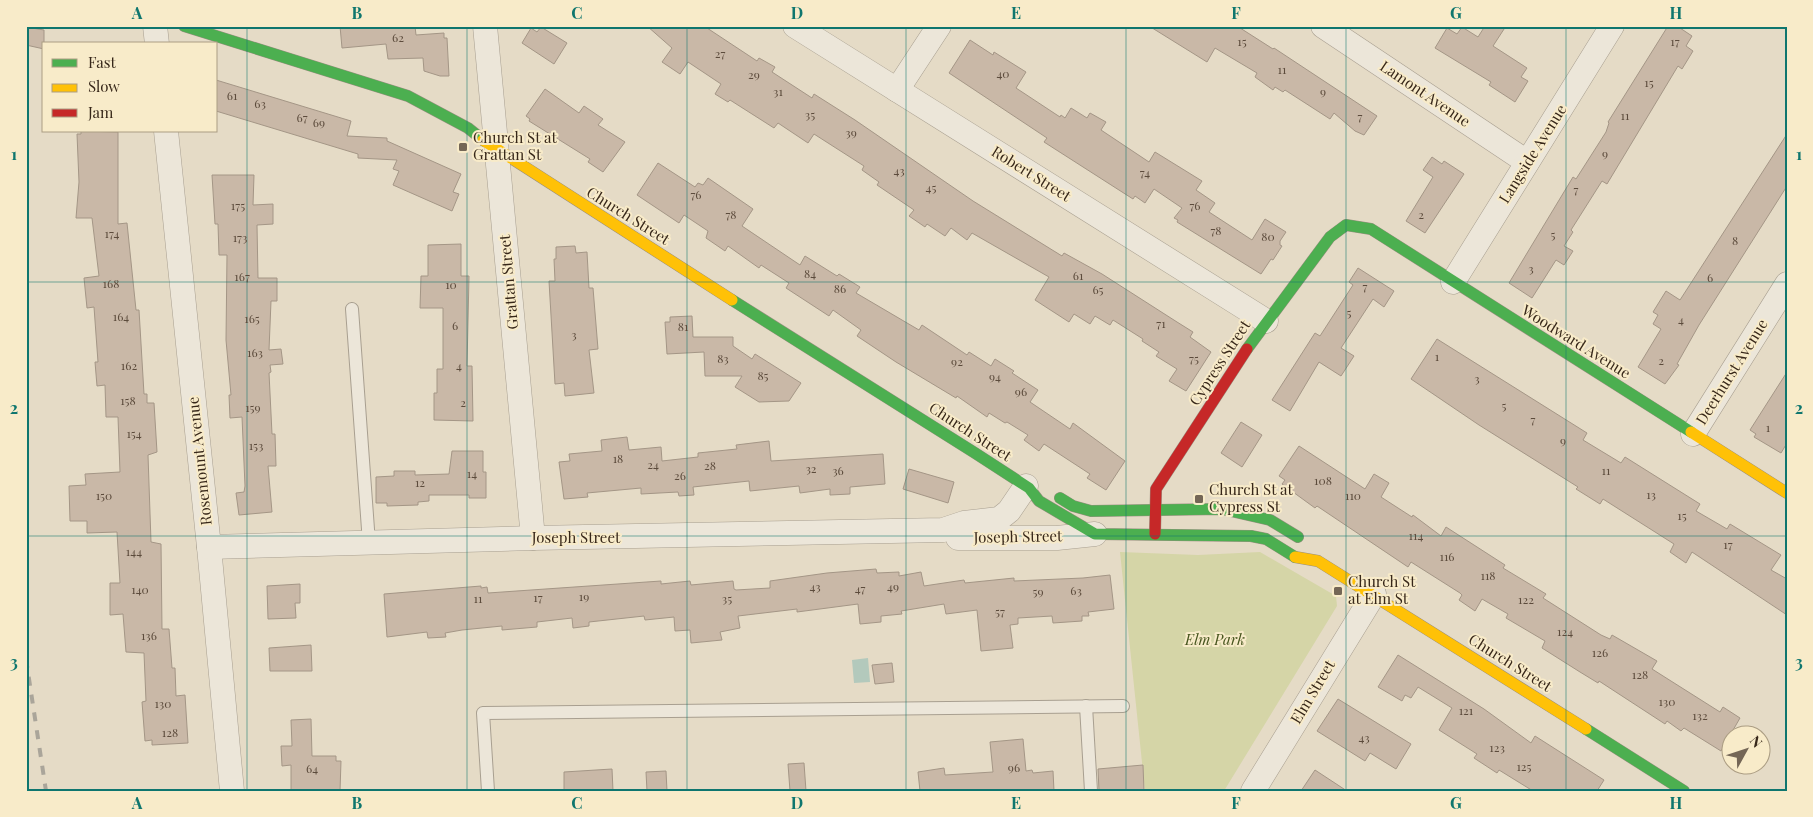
<svg xmlns="http://www.w3.org/2000/svg" width="1813" height="817" viewBox="0 0 1813 817" font-family="'Playfair Display',serif">
	<style>
		.green { fill: #d5d5a7 }
		.water { fill: #b3c9bc }
		.building { fill: #c9b8a7; stroke: #a49686 }
		.lines { fill: none; stroke-linecap: round; stroke-linejoin: round }
		.lane-casing { stroke: #a89f90; stroke-width: 14 }
		.street-casing { stroke: #a89f90; stroke-width: 25 }
		.fast-casing { stroke: #998f80; stroke-width: 12 }
		.slow-casing { stroke: #998f80; stroke-width: 12 }
		.jam-casing { stroke: #998f80; stroke-width: 12 }
		.lane { stroke: #ece6d9; stroke-width: 12 }
		.street { stroke: #ece6d9; stroke-width: 24 }
		.fast { stroke: #4caf50; stroke-width: 11 }
		.slow { stroke: #ffc107; stroke-width: 11 }
		.jam { stroke: #c62828; stroke-width: 11 }
		.rail { stroke: #aaa59a; stroke-width: 4; stroke-dasharray: 9 9; stroke-linecap: butt }
		.grid { fill: none; stroke: #0f766e; stroke-width: 1; stroke-opacity: 0.55 }
		.poi-dot { fill: #746656; stroke: #f8ebc9; stroke-width: 2 }
		.labels { text-anchor: middle; stroke-width: 4; stroke-linejoin: round; paint-order: stroke }
		.number-label { font-size: 12px; fill: #5c4b3c }
		.street-label { font-size: 15px; fill: #372719; stroke: #f8ebc9 }
		.poi-label { font-size: 15px; fill: #372719; stroke: #f8ebc9; text-anchor: start }
		.park-label { font-size: 15px; font-style: italic; fill: #47551e; stroke: #f8ebc9 }
		.neatline { fill: none; stroke: #0f766e; stroke-width: 2 }
		.grid-label { font-size: 16px; text-anchor: middle; font-weight: bold; fill: #0f766e }
	</style>
	<rect width="100%" height="100%" fill="#e5dbc6"/>
	<!-- green -->
	<polygon class="green" points="1120,552 1198,555 1260,552 1336,596 1337,606 1224,791 1145,791"/>
	<!-- water -->
	<polygon class="water" points="868,658 870,682 854,683 852,660"/>
	<!-- building -->
	<g class="building">
		<polygon points="340,26 415,26 416,35 444,33 444,38 447,38 449,76 440,76 424,71 423,58 388,59 386,44 342,48"/>
		<polygon points="647,26 704,26 757,61 759,58 775,67 772,72 812,98 814,94 855,120 973,201 1062,256 1064,253 1102,274 1177,322 1193,332 1190,337 1211,352 1186,391 1169,381 1177,369 1156,356 1159,352 1142,341 1143,339 1113,320 1110,325 1095,316 1090,324 1074,314 1069,322 1035,300 1049,277 972,233 967,240 951,228 945,236 927,224 925,227 909,216 914,210 877,185 879,182 862,170 864,166 814,134 808,143 778,123 774,128 730,100 728,102 715,94 721,84 688,62 680,74 662,62 672,48"/>
		<polygon points="1149,26 1237,26 1273,49 1274,48 1377,116 1364,135 1355,131 1334,113 1330,119 1285,90 1283,92 1275,87 1273,90 1255,77 1257,73 1215,48 1207,62"/>
		<polygon points="1485,26 1506,26 1493,46 1527,68 1521,77 1528,81 1515,102 1489,85 1491,82 1435,48 1447,28 1457,34 1462,27 1478,37"/>
		<polygon points="1668,26 1677,26 1692,36 1686,46 1693,51 1682,69 1678,66 1607,184 1602,181 1571,230 1573,232 1564,246 1573,251 1564,265 1556,260 1532,298 1509,283 1573,177 1576,179 1606,132 1609,123 1608,122"/>
		<polygon points="26,27 44,30 44,49 26,45"/>
		<polygon points="541,27 567,43 554,64 522,43 531,28 537,32"/>
		<polygon points="970,40 993,55 994,52 1026,72 1016,88 1060,117 1061,115 1065,118 1071,108 1087,118 1090,113 1106,122 1101,130 1149,162 1155,152 1202,181 1196,190 1215,203 1209,212 1252,240 1265,219 1286,232 1280,241 1280,245 1282,246 1273,260 1271,259 1261,274 1177,222 1178,220 1174,218 1182,208 1154,189 1145,203 1135,196 1133,199 1044,142 1047,138 949,73"/>
		<polygon points="216,80 351,121 347,136 387,138 387,141 461,174 453,192 459,194 452,211 393,185 399,171 393,169 397,160 358,158 358,154 216,111"/>
		<polygon points="545,89 579,113 584,106 603,119 598,125 625,142 603,172 588,162 590,159 529,121 530,119 526,116"/>
		<polygon points="81,131 118,132 118,224 127,223 136,310 139,310 144,394 147,394 147,403 154,403 157,452 148,455 151,542 161,544 162,629 169,629 172,668 175,668 176,696 185,695 188,743 152,745 152,740 145,741 142,702 146,701 144,653 126,652 123,614 110,615 110,583 120,583 117,532 87,533 87,521 70,521 69,486 86,485 85,474 120,472 118,417 106,417 105,385 97,386 95,362 98,362 94,307 87,308 84,278 99,276 92,218 76,218 79,182 77,134 81,134"/>
		<polygon points="1787,134 1787,186 1699,325 1677,364 1679,365 1665,384 1638,367 1661,329 1653,324 1658,315 1653,312 1666,291 1680,300"/>
		<polygon points="1432,157 1442,164 1444,161 1464,174 1425,233 1406,221 1433,177 1423,170"/>
		<polygon points="658,163 695,187 698,183 703,185 708,178 753,209 742,226 800,265 805,256 837,276 839,274 860,287 856,293 919,330 922,325 967,355 969,352 991,366 995,359 1014,371 1012,373 1038,390 1030,402 1070,429 1073,423 1125,461 1106,490 1087,478 1090,474 1044,444 1039,451 1024,440 1028,435 1007,422 1005,423 989,413 987,417 957,396 956,398 896,362 857,336 861,330 833,310 829,316 786,288 789,283 761,265 759,268 728,246 725,251 706,238 708,231 684,215 679,223 637,195"/>
		<polygon points="212,175 254,175 253,205 273,204 273,224 257,225 258,278 277,278 277,301 271,301 269,350 281,349 283,364 270,365 271,372 269,373 272,434 275,434 276,466 268,466 272,512 239,515 236,493 244,492 245,486 242,417 230,418 229,395 231,395 226,340 227,255 219,255 218,224 215,224"/>
		<polygon points="461,244 461,276 469,276 467,366 472,366 473,421 434,420 434,393 437,393 437,369 443,369 443,308 420,308 421,276 428,276 428,245"/>
		<polygon points="575,246 576,253 587,252 589,288 593,288 598,349 589,350 594,393 565,396 564,383 555,384 549,281 555,281 554,259 556,259 556,247"/>
		<polygon points="1358,268 1394,291 1384,307 1373,299 1341,348 1354,356 1341,376 1319,362 1290,411 1272,400 1315,333 1320,336 1353,285 1349,282"/>
		<polygon points="692,316 693,337 733,337 733,346 752,359 755,354 801,383 789,401 759,402 735,387 742,376 705,376 704,352 667,354 665,322 670,322 670,317"/>
		<polygon points="1437,339 1587,433 1583,440 1621,463 1625,457 1700,504 1696,511 1727,529 1730,524 1781,555 1771,570 1787,579 1787,615 1692,552 1686,563 1670,552 1674,544 1603,499 1600,504 1576,489 1578,487 1479,425 1411,379"/>
		<polygon points="1787,372 1787,443 1781,453 1754,437 1756,434 1750,430"/>
		<polygon points="1241,422 1262,435 1242,467 1221,453"/>
		<polygon points="627,437 629,450 661,447 662,461 698,457 698,453 737,449 736,445 769,441 771,461 883,454 885,484 850,487 850,494 830,495 830,489 800,493 799,486 750,491 749,481 693,487 694,495 679,496 678,492 641,494 641,488 587,493 588,497 564,499 559,462 570,461 569,454 602,451 601,440"/>
		<polygon points="1299,446 1365,489 1374,474 1389,483 1381,497 1412,517 1413,515 1441,536 1446,527 1505,565 1503,568 1546,594 1543,598 1601,635 1610,639 1612,635 1657,661 1652,669 1720,712 1723,707 1740,718 1721,751 1684,728 1681,731 1667,721 1665,724 1599,681 1598,683 1580,672 1542,648 1545,641 1506,618 1508,614 1482,599 1475,611 1459,600 1462,595 1460,593 1411,562 1408,567 1317,506 1315,508 1282,484 1285,480 1279,476"/>
		<polygon points="452,451 483,451 483,472 486,472 486,498 469,498 469,495 429,495 429,501 418,502 418,505 387,506 387,503 376,503 376,477 394,476 394,471 415,471 415,475 449,474"/>
		<polygon points="909,469 954,482 948,503 903,489"/>
		<polygon points="876,569 877,573 899,572 899,576 921,572 924,586 964,580 965,583 1014,578 1014,581 1083,578 1110,575 1114,609 1088,612 1089,616 1082,616 1082,621 1053,623 1052,616 1018,618 1018,624 1010,625 1013,648 981,651 977,610 946,614 944,604 901,611 902,614 881,616 881,622 860,624 858,604 797,612 797,609 738,616 740,628 720,632 722,640 691,643 690,630 675,631 674,617 645,620 644,616 589,622 589,626 573,628 572,618 537,622 537,627 502,630 502,626 462,630 445,633 446,637 428,638 427,632 387,637 384,594 481,586 481,588 487,587 488,593 661,581 661,584 690,581 691,585 733,581 734,589 736,590 770,588 770,581 827,573"/>
		<polygon points="300,584 300,603 295,603 296,618 268,619 267,586"/>
		<polygon points="311,645 312,671 270,671 269,648"/>
		<polygon points="1398,655 1484,709 1531,743 1535,736 1604,780 1597,791 1533,791 1499,770 1497,773 1474,758 1477,754 1439,730 1452,708 1418,687 1411,698 1405,695 1402,701 1378,687"/>
		<polygon points="892,663 894,682 875,684 872,665"/>
		<polygon points="1338,699 1411,744 1396,769 1370,753 1365,761 1317,731"/>
		<polygon points="311,719 312,756 336,756 336,761 341,761 340,791 291,791 291,765 282,766 281,746 292,746 291,720"/>
		<polygon points="1023,739 1026,771 1032,770 1033,773 1053,771 1054,791 920,791 918,772 944,768 945,775 993,772 990,742"/>
		<polygon points="804,763 806,791 790,791 788,764"/>
		<polygon points="1143,765 1144,791 1099,791 1098,769"/>
		<polygon points="612,769 613,791 564,791 564,772"/>
		<polygon points="1315,770 1347,791 1301,791"/>
		<polygon points="666,771 667,791 647,791 646,772"/>
	</g>
	<g class="lines">
		<defs>
			<g id="lane">
				<polyline points="352,309 369,543"/>
				<polyline points="1086,706 1091,791"/>
				<polyline points="488,791 483,713 1123,706"/>
			</g>
			<g id="street">
				<polyline points="155,26 157,44"/>
				<polyline points="485,26 533,538"/>
				<polyline points="795,26 1266,321"/>
				<polyline points="1323,26 1527,162"/>
				<polyline points="897,90 939,26"/>
				<polyline points="166,131 209,547 232,791"/>
				<polyline points="1453,282 1612,26"/>
				<polyline points="1693,434 1787,284"/>
				<polyline points="958,538 1057,538 1095,534"/>
				<polyline points="209,547 533,538 943,530 964,523 999,519 1009,511 1026,486"/>
				<polyline points="1253,791 1374,594"/>
			</g>
			<g id="fast">
				<polyline points="184,26 408,96 468,128 483,140"/>
				<polyline points="732,300 975,453 1029,488 1039,501 1095,534 1251,536 1266,539 1295,557"/>
				<polyline points="1247,349 1330,237 1346,225 1371,229 1691,432"/>
				<polyline points="1060,498 1073,506 1091,511 1222,509 1270,520 1298,537"/>
				<polyline points="1586,729 1684,791"/>
			</g>
			<g id="slow">
				<polyline points="483,140 732,300"/>
				<polyline points="1691,432 1787,493"/>
				<polyline points="1295,557 1318,561 1586,729"/>
			</g>
			<polyline id="jam" points="1155,534 1156,489 1247,349"/>
		</defs>
		<!-- lane casing -->
		<use href="#lane" class="lane-casing"/>
		<!-- street casing -->
		<use href="#street" class="street-casing"/>
		<!-- fast casing -->
		<use href="#fast" class="fast-casing"/>
		<!-- slow casing -->
		<use href="#slow" class="slow-casing"/>
		<!-- jam casing -->
		<use href="#jam" class="jam-casing"/>
		<!-- lane -->
		<use href="#lane" class="lane"/>
		<!-- street -->
		<use href="#street" class="street"/>
		<!-- fast -->
		<use href="#fast" class="fast"/>
		<!-- slow -->
		<use href="#slow" class="slow"/>
		<!-- jam -->
		<use href="#jam" class="jam"/>
		<!-- rail -->
		<polyline class="rail" points="26,659 46,791"/>
	</g>
	<!-- grid -->
	<path class="grid" d="M247 26V791M467 26V791M687 26V791M906 26V791M1126 26V791M1346 26V791M1566 26V791M26 282H1787M26 536H1787"/>
	<!-- markers -->
	<g class="poi-dot">
		<rect x="458" y="142" width="10" height="10" rx="2.5"/>
		<rect x="1194" y="494" width="10" height="10" rx="2.5"/>
		<rect x="1333" y="586" width="10" height="10" rx="2.5"/>
	</g>
	<g class="labels">
		<!-- number labels -->
		<g class="number-label">
			<text x="398" y="42">62</text>
			<text x="1242" y="46">15</text>
			<text x="1675" y="46">17</text>
			<text x="720" y="58">27</text>
			<text x="1282" y="74">11</text>
			<text x="1003" y="78">40</text>
			<text x="754" y="79">29</text>
			<text x="1649" y="87">15</text>
			<text x="778" y="96">31</text>
			<text x="1323" y="96">9</text>
			<text x="232" y="100">61</text>
			<text x="260" y="108">63</text>
			<text x="810" y="119">35</text>
			<text x="1625" y="120">11</text>
			<text x="1360" y="121">7</text>
			<text x="302" y="122">67</text>
			<text x="319" y="127">69</text>
			<text x="851" y="137">39</text>
			<text x="1605" y="158">9</text>
			<text x="899" y="175">43</text>
			<text x="1145" y="177">74</text>
			<text x="931" y="192">45</text>
			<text x="1576" y="194">7</text>
			<text x="696" y="199">76</text>
			<text x="238" y="210">175</text>
			<text x="1195" y="210">76</text>
			<text x="731" y="219">78</text>
			<text x="1421" y="219">2</text>
			<text x="1216" y="235">78</text>
			<text x="112" y="238">174</text>
			<text x="1553" y="239">5</text>
			<text x="1268" y="241">80</text>
			<text x="240" y="242">173</text>
			<text x="1735" y="245">8</text>
			<text x="1531" y="273">3</text>
			<text x="810" y="278">84</text>
			<text x="1078" y="280">61</text>
			<text x="242" y="281">167</text>
			<text x="1710" y="282">6</text>
			<text x="111" y="288">168</text>
			<text x="451" y="289">10</text>
			<text x="1365" y="291">7</text>
			<text x="840" y="293">86</text>
			<text x="1098" y="294">65</text>
			<text x="1349" y="317">5</text>
			<text x="121" y="321">164</text>
			<text x="252" y="323">165</text>
			<text x="1681" y="324">4</text>
			<text x="1161" y="328">71</text>
			<text x="455" y="330">6</text>
			<text x="683" y="331">81</text>
			<text x="574" y="339">3</text>
			<text x="255" y="357">163</text>
			<text x="1437" y="361">1</text>
			<text x="723" y="363">83</text>
			<text x="1194" y="363">75</text>
			<text x="1661" y="365">2</text>
			<text x="957" y="366">92</text>
			<text x="129" y="370">162</text>
			<text x="459" y="370">4</text>
			<text x="763" y="380">85</text>
			<text x="995" y="381">94</text>
			<text x="1477" y="383">3</text>
			<text x="1021" y="396">96</text>
			<text x="128" y="405">158</text>
			<text x="463" y="407">2</text>
			<text x="1504" y="410">5</text>
			<text x="253" y="412">159</text>
			<text x="1533" y="424">7</text>
			<text x="1768" y="432">1</text>
			<text x="134" y="438">154</text>
			<text x="1563" y="445">9</text>
			<text x="256" y="450">153</text>
			<text x="618" y="463">18</text>
			<text x="653" y="469">24</text>
			<text x="710" y="470">28</text>
			<text x="811" y="473">32</text>
			<text x="838" y="475">36</text>
			<text x="1606" y="475">11</text>
			<text x="472" y="478">14</text>
			<text x="680" y="480">26</text>
			<text x="1323" y="485">108</text>
			<text x="420" y="487">12</text>
			<text x="1651" y="499">13</text>
			<text x="104" y="500">150</text>
			<text x="1353" y="500">110</text>
			<text x="1682" y="520">15</text>
			<text x="1416" y="540">114</text>
			<text x="1728" y="549">17</text>
			<text x="134" y="556">144</text>
			<text x="1447" y="561">116</text>
			<text x="1488" y="580">118</text>
			<text x="815" y="591">43</text>
			<text x="893" y="591">49</text>
			<text x="860" y="593">47</text>
			<text x="140" y="594">140</text>
			<text x="1076" y="595">63</text>
			<text x="1038" y="596">59</text>
			<text x="584" y="601">19</text>
			<text x="538" y="602">17</text>
			<text x="478" y="603">11</text>
			<text x="727" y="603">35</text>
			<text x="1526" y="604">122</text>
			<text x="1000" y="616">57</text>
			<text x="1565" y="636">124</text>
			<text x="149" y="640">136</text>
			<text x="1600" y="657">126</text>
			<text x="1640" y="679">128</text>
			<text x="1667" y="706">130</text>
			<text x="163" y="708">130</text>
			<text x="1466" y="715">121</text>
			<text x="1700" y="720">132</text>
			<text x="170" y="737">128</text>
			<text x="1364" y="742">43</text>
			<text x="1497" y="752">123</text>
			<text x="1524" y="771">125</text>
			<text x="1014" y="772">96</text>
			<text x="312" y="773">64</text>
		</g>
		<!-- street labels -->
		<g class="street-label">
			<text transform="translate(1425 94) rotate(34)" y="5">Lamont Avenue</text>
			<text transform="translate(1533 154) rotate(-58)" y="5">Langside Avenue</text>
			<text transform="translate(1031 174) rotate(32)" y="5">Robert Street</text>
			<text transform="translate(628 216) rotate(32)" y="5">Church Street</text>
			<text transform="translate(509 282) rotate(-95)" y="5">Grattan Street</text>
			<text transform="translate(1576 342) rotate(32)" y="5">Woodward Avenue</text>
			<text transform="translate(1220 363) rotate(-57)" y="5">Cypress Street</text>
			<text transform="translate(1732 372) rotate(-58)" y="5">Deerhurst Avenue</text>
			<text transform="translate(970 432) rotate(33)" y="5">Church Street</text>
			<text transform="translate(200 461) rotate(-96)" y="5">Rosemount Avenue</text>
			<text transform="translate(1018 537) rotate(-1)" y="5">Joseph Street</text>
			<text x="576" y="543">Joseph Street</text>
			<text transform="translate(1510 663) rotate(32)" y="5">Church Street</text>
			<text transform="translate(1313 692) rotate(-59)" y="5">Elm Street</text>
		</g>
		<!-- poi labels -->
		<g class="poi-label">
			<text x="473" y="143">Church St at<tspan x="473" dy="17">Grattan St</tspan></text>
			<text x="1209" y="495">Church St at<tspan x="1209" dy="17">Cypress St</tspan></text>
			<text x="1348" y="587">Church St<tspan x="1348" dy="17">at Elm St</tspan></text>
		</g>
		<!-- park labels -->
		<g class="park-label">
			<text x="1215" y="645">Elm Park</text>
		</g>
	</g>
	<!-- border -->
	<rect width="1813" height="817" fill="none" stroke="#f8ebc9" stroke-width="55"/>
	<!-- legend -->
	<rect x="42" y="42" width="175" height="90" fill="#f8ebc9" stroke="#ab9d83"/>
	<rect x="52" y="59" width="25" height="8" fill="#4caf50" stroke="#ab9d83"/>
	<text x="88" y="68" font-size="15" fill="#372719">Fast</text>
	<rect x="52" y="84" width="25" height="8" fill="#ffc107" stroke="#ab9d83"/>
	<text x="88" y="92" font-size="15" fill="#372719">Slow</text>
	<rect x="52" y="109" width="25" height="8" fill="#c62828" stroke="#ab9d83"/>
	<text x="88" y="118" font-size="15" fill="#372719">Jam</text>
	<!-- north arrow -->
	<g transform="translate(1746 750) rotate(50)"><circle r="24" fill="#f8ebc9" stroke="#ab9d83"/>
	<path d="M0-4L9 19L0 12L-9 19Z" fill="#746656"/>
	<text y="-8" font-size="14" font-weight="bold" text-anchor="middle" fill="#372719">N</text>
	</g>
	<rect x="28" y="28" width="1758" height="762" class="neatline"/>
	<g class="grid-label">
		<text x="137" y="19">A</text>
		<text x="357" y="19">B</text>
		<text x="577" y="19">C</text>
		<text x="797" y="19">D</text>
		<text x="1016" y="19">E</text>
		<text x="1236" y="19">F</text>
		<text x="1456" y="19">G</text>
		<text x="1676" y="19">H</text>
		<text x="14" y="160">1</text>
		<text x="1799" y="160">1</text>
		<text x="14" y="414">2</text>
		<text x="1799" y="414">2</text>
		<text x="14" y="668">3</text>
		<text x="1799" y="668">3</text>
		<text x="137" y="809">A</text>
		<text x="357" y="809">B</text>
		<text x="577" y="809">C</text>
		<text x="797" y="809">D</text>
		<text x="1016" y="809">E</text>
		<text x="1236" y="809">F</text>
		<text x="1456" y="809">G</text>
		<text x="1676" y="809">H</text>
	</g>
</svg>
